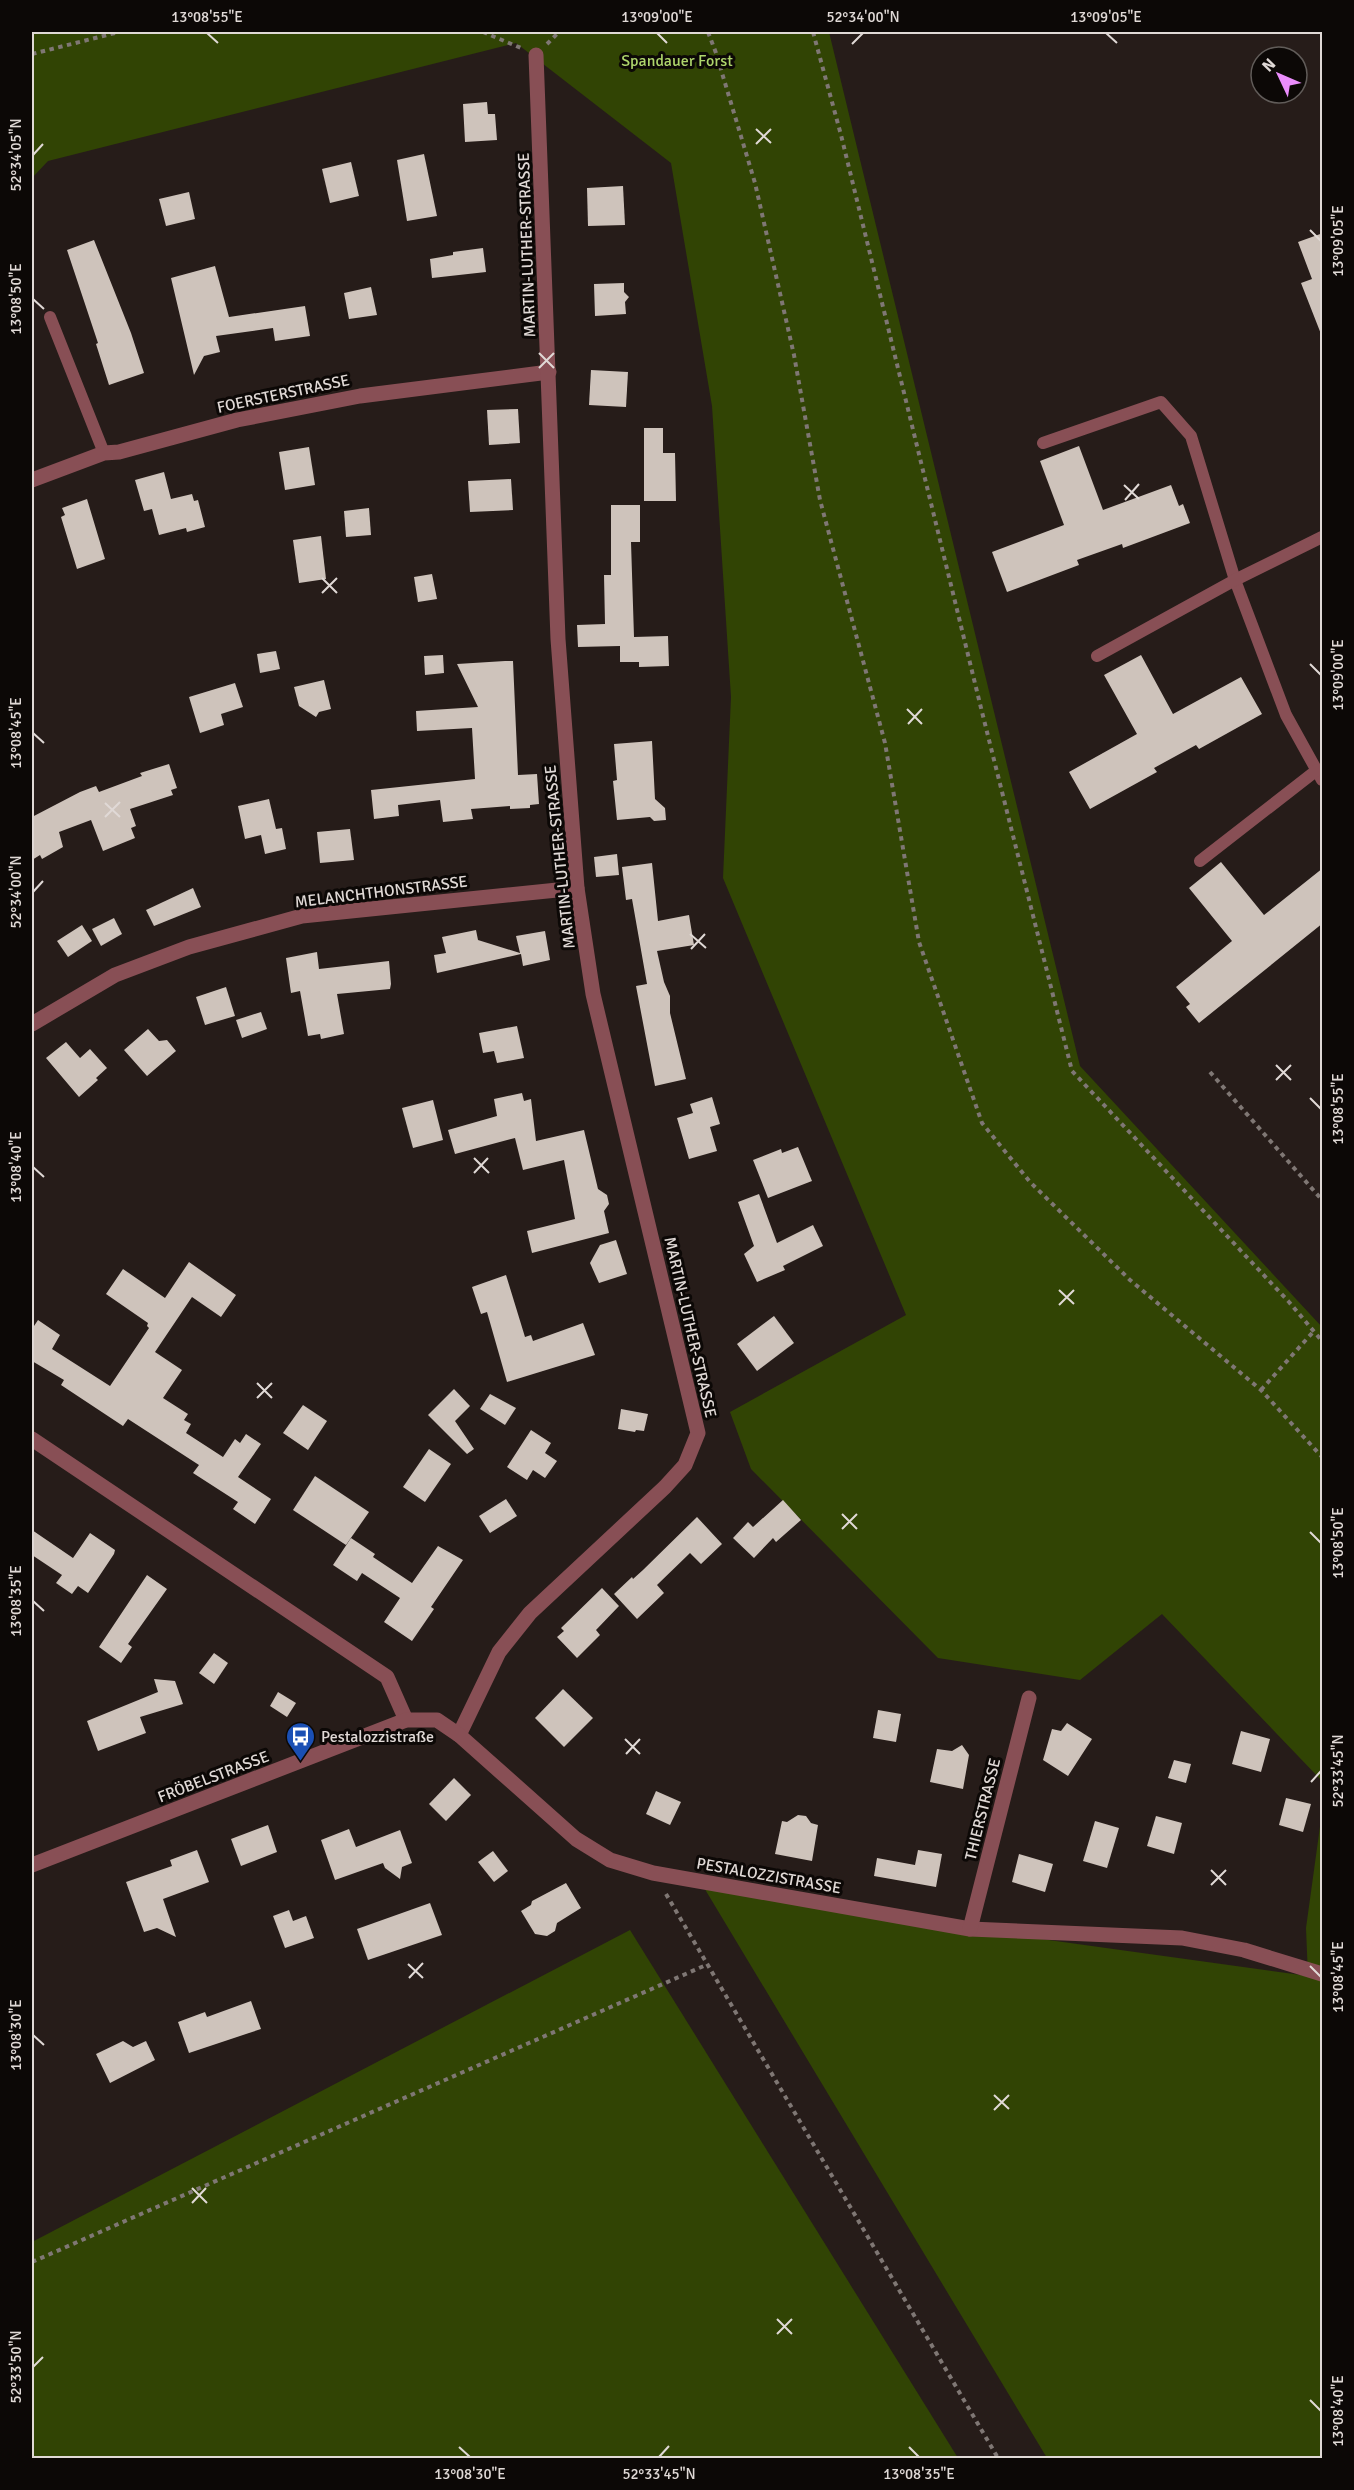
<svg xmlns="http://www.w3.org/2000/svg" width="1354" height="2490" viewBox="0 0 1354 2490" font-family="Signika,sans-serif">
	<style>
		.green { fill: #314404 }
		.building { fill: #cec3bb }
		.lines { fill: none; stroke-linecap: round; stroke-linejoin: round }
		.path { stroke: #7f7774; stroke-width: 4; stroke-dasharray: 4.5 4.5; stroke-linecap: butt }
		.service { stroke: #884f55; stroke-width: 12 }
		.minor { stroke: #884f55; stroke-width: 15 }
		.ticks { fill: none; stroke: #e0d9d6; stroke-width: 2 }
		.labels { text-anchor: middle; stroke-width: 6; stroke-linejoin: round; paint-order: stroke }
		.park-label { font-size: 16px; fill: #aed56c; stroke: #0c0806 }
		.street-label { font-size: 16px; fill: #e0d9d6; stroke: #0c0806 }
		.poi-label { font-size: 16px; fill: #e0d9d6; stroke: #0c0806; text-anchor: start }
		.neatline { fill: none; stroke: #e0d9d6; stroke-width: 2 }
		.ticks-label { font-size: 15px; text-anchor: middle; fill: #e0d9d6 }
	</style>
	<rect width="100%" height="100%" fill="#261c19"/>
	<!-- green -->
	<g class="green">
		<polygon points="32,32 829,32 1080,1066 1322,1327 1322,1781 1162,1614 1080,1680 938,1658 751,1469 730,1412 906,1315 723,878 731,697 712,406 671,163 516,43 48,161 32,178"/>
		<polygon points="1322,1812 1322,2458 1047,2458 700,1881 970,1929 1308,1976 1306,1928"/>
		<polygon points="630,1930 958,2458 32,2458 32,2242"/>
	</g>
	<!-- building -->
	<g class="building">
		<polygon points="487,102 488,114 495,114 497,140 465,142 463,104"/>
		<polygon points="424,154 437,216 407,221 397,160"/>
		<polygon points="351,162 359,196 330,203 322,169"/>
		<polygon points="623,186 625,225 588,226 587,188"/>
		<polygon points="189,192 195,219 166,226 159,199"/>
		<polygon points="1323,233 1323,334 1321,334 1301,283 1312,279 1298,242"/>
		<polygon points="94,240 131,333 144,373 109,385 96,344 98,343 67,250"/>
		<polygon points="483,248 486,272 432,278 430,259 453,255 453,252"/>
		<polygon points="215,266 229,317 305,306 310,336 275,341 273,328 216,336 220,352 204,356 194,375 171,278"/>
		<polygon points="624,283 624,292 629,297 625,302 626,314 595,316 594,284"/>
		<polygon points="371,287 377,315 349,319 344,293"/>
		<polygon points="591,370 628,372 626,407 589,405"/>
		<polygon points="518,409 520,443 489,445 487,410"/>
		<polygon points="644,428 663,428 663,453 675,453 676,501 644,501"/>
		<polygon points="1079,446 1103,510 1171,485 1179,506 1183,504 1190,523 1123,548 1122,544 1077,560 1079,565 1007,592 992,552 1064,525 1040,461"/>
		<polygon points="309,447 315,485 285,490 279,452"/>
		<polygon points="164,472 171,499 192,494 194,501 198,500 205,527 187,532 186,528 159,535 152,509 144,511 135,480"/>
		<polygon points="511,479 513,510 470,512 468,481"/>
		<polygon points="87,499 105,559 77,569 61,517 65,515 62,508"/>
		<polygon points="611,505 640,505 640,542 631,542 634,637 668,636 669,666 639,667 639,662 620,662 620,646 578,647 577,625 605,624 604,575 611,575"/>
		<polygon points="369,508 371,535 346,537 344,511"/>
		<polygon points="321,536 326,579 299,583 293,540"/>
		<polygon points="432,574 437,599 418,602 414,577"/>
		<polygon points="276,651 280,669 260,673 257,654"/>
		<polygon points="443,655 444,673 425,675 424,656"/>
		<polygon points="1141,655 1173,714 1241,677 1262,714 1199,749 1196,745 1154,768 1157,772 1090,809 1069,772 1137,734 1104,675"/>
		<polygon points="505,661 513,661 518,775 537,774 539,804 530,805 530,808 510,809 510,806 471,809 473,819 443,822 440,800 398,805 399,816 374,819 371,790 475,779 472,728 417,731 416,711 478,707 457,664"/>
		<polygon points="324,680 331,709 319,712 316,717 299,706 294,687"/>
		<polygon points="235,683 243,707 221,714 224,725 200,733 189,697"/>
		<polygon points="652,741 655,799 665,808 666,820 654,821 650,817 617,820 613,781 617,780 614,744"/>
		<polygon points="169,764 177,788 171,790 173,795 130,809 136,826 131,828 135,838 103,851 91,820 59,832 63,847 42,859 40,855 32,860 32,817 80,792 96,786 99,792 142,776 140,773"/>
		<polygon points="269,799 276,829 282,828 286,849 265,854 261,835 245,839 238,806"/>
		<polygon points="350,829 354,860 320,863 317,832"/>
		<polygon points="617,854 619,875 596,877 594,857"/>
		<polygon points="1221,862 1264,915 1323,868 1323,923 1199,1023 1186,1007 1190,1004 1176,987 1232,941 1189,888"/>
		<polygon points="652,863 658,921 689,915 694,945 657,951 664,982 670,996 670,1013 686,1079 655,1086 636,986 647,984 632,899 626,900 622,867"/>
		<polygon points="193,888 201,907 154,926 146,910"/>
		<polygon points="114,918 122,934 101,946 92,929"/>
		<polygon points="82,925 92,941 68,957 57,941"/>
		<polygon points="476,930 478,940 520,953 516,936 545,931 550,960 523,966 521,954 437,973 434,955 446,953 442,937"/>
		<polygon points="317,952 319,969 389,961 391,984 390,989 337,994 344,1034 321,1039 320,1034 308,1036 300,991 291,993 286,958"/>
		<polygon points="226,987 235,1016 205,1025 196,997"/>
		<polygon points="261,1012 267,1029 242,1038 236,1020"/>
		<polygon points="517,1026 524,1058 497,1063 494,1051 483,1053 479,1033"/>
		<polygon points="148,1029 159,1041 167,1040 176,1051 147,1076 124,1050"/>
		<polygon points="66,1042 80,1058 90,1049 107,1068 96,1078 98,1080 79,1097 46,1058"/>
		<polygon points="522,1093 524,1101 531,1099 536,1141 584,1130 598,1189 607,1195 609,1204 604,1211 609,1233 532,1253 527,1231 575,1219 564,1160 523,1170 515,1138 455,1154 448,1130 497,1116 494,1099"/>
		<polygon points="712,1097 720,1124 710,1127 717,1151 689,1159 677,1118 693,1113 690,1104"/>
		<polygon points="433,1100 443,1140 413,1148 402,1108"/>
		<polygon points="798,1147 812,1181 768,1198 753,1160 781,1149 782,1153"/>
		<polygon points="759,1194 777,1243 813,1225 823,1246 783,1266 785,1270 757,1282 744,1254 754,1246 738,1202"/>
		<polygon points="616,1240 627,1274 599,1283 590,1263 600,1245"/>
		<polygon points="189,1262 236,1295 221,1317 192,1297 155,1352 182,1370 163,1398 188,1414 184,1420 191,1424 186,1433 223,1457 235,1439 240,1443 246,1434 261,1444 238,1477 271,1499 255,1524 233,1509 238,1502 193,1473 199,1465 128,1419 123,1426 61,1385 64,1380 32,1361 32,1329 38,1320 60,1335 52,1349 110,1386 149,1328 147,1326 148,1323 106,1294 123,1269 165,1298"/>
		<polygon points="506,1275 525,1337 531,1335 533,1341 583,1323 595,1355 507,1382 487,1312 481,1314 472,1287"/>
		<polygon points="774,1316 794,1343 757,1371 737,1344"/>
		<polygon points="454,1389 470,1406 455,1421 474,1449 467,1454 428,1415"/>
		<polygon points="490,1394 516,1408 505,1425 480,1409"/>
		<polygon points="303,1405 327,1421 308,1450 283,1433"/>
		<polygon points="621,1409 648,1414 644,1431 636,1430 635,1432 618,1429"/>
		<polygon points="531,1430 551,1443 545,1453 557,1461 545,1478 533,1470 527,1480 507,1467"/>
		<polygon points="429,1449 451,1464 425,1502 403,1487"/>
		<polygon points="315,1476 369,1512 346,1545 293,1510"/>
		<polygon points="506,1499 517,1516 490,1533 479,1516"/>
		<polygon points="783,1500 801,1520 776,1542 773,1538 754,1558 733,1538 748,1522 753,1527"/>
		<polygon points="697,1517 722,1544 701,1564 690,1553 657,1585 664,1593 637,1619 614,1594 632,1577 633,1579 643,1570"/>
		<polygon points="32,1530 73,1558 90,1533 115,1550 114,1554 88,1593 78,1586 72,1594 56,1583 62,1575 32,1555"/>
		<polygon points="351,1538 375,1554 373,1557 412,1583 438,1546 463,1560 431,1607 434,1609 412,1641 384,1622 400,1598 362,1573 357,1581 333,1565"/>
		<polygon points="147,1575 167,1589 128,1644 132,1647 121,1663 99,1647"/>
		<polygon points="602,1588 619,1606 596,1630 600,1635 577,1658 557,1637 564,1631 561,1628"/>
		<polygon points="214,1653 228,1663 214,1684 199,1673"/>
		<polygon points="154,1679 175,1681 183,1704 140,1717 146,1733 98,1751 87,1721 158,1692"/>
		<polygon points="563,1689 593,1718 564,1747 535,1718"/>
		<polygon points="278,1692 296,1703 287,1717 270,1706"/>
		<polygon points="878,1710 901,1714 896,1742 873,1738"/>
		<polygon points="1067,1723 1092,1739 1068,1776 1043,1760 1052,1729 1061,1731"/>
		<polygon points="1241,1731 1270,1739 1261,1772 1232,1764"/>
		<polygon points="962,1745 969,1755 963,1789 930,1782 937,1749 952,1751"/>
		<polygon points="1174,1760 1191,1764 1186,1783 1168,1778"/>
		<polygon points="454,1778 471,1795 446,1821 429,1804"/>
		<polygon points="656,1791 681,1802 670,1825 646,1814"/>
		<polygon points="1286,1798 1311,1804 1303,1832 1279,1825"/>
		<polygon points="798,1815 806,1816 811,1823 818,1825 812,1861 775,1854 782,1821 787,1822"/>
		<polygon points="1156,1816 1182,1823 1174,1854 1147,1846"/>
		<polygon points="1095,1821 1119,1828 1107,1868 1083,1861"/>
		<polygon points="268,1825 277,1852 241,1866 231,1839"/>
		<polygon points="349,1829 356,1847 400,1830 412,1863 402,1867 400,1879 385,1868 383,1863 335,1880 321,1840"/>
		<polygon points="197,1850 209,1882 163,1899 176,1937 157,1928 144,1932 126,1882 172,1866 170,1860"/>
		<polygon points="918,1850 942,1854 936,1887 874,1876 877,1858 915,1865"/>
		<polygon points="493,1851 508,1871 494,1882 478,1862"/>
		<polygon points="1019,1854 1053,1864 1045,1892 1012,1882"/>
		<polygon points="566,1883 581,1908 557,1923 555,1931 547,1936 535,1934 521,1911 531,1905 532,1901"/>
		<polygon points="430,1903 442,1935 368,1960 357,1929"/>
		<polygon points="289,1910 293,1921 306,1916 314,1938 285,1948 273,1916"/>
		<polygon points="251,2001 261,2029 189,2053 178,2022 205,2012 207,2017"/>
		<polygon points="123,2041 133,2047 146,2041 155,2060 110,2083 96,2054"/>
	</g>
	<g class="lines">
		<!-- path -->
		<g class="path">
			<polyline points="483,32 521,48"/>
			<polyline points="708,32 716,53 755,183 794,355 820,500 885,743 919,942 982,1123 1030,1182 1130,1280 1261,1390 1322,1457"/>
			<polyline points="813,32 841,135 982,712 1072,1071 1289,1302 1322,1341"/>
			<polyline points="547,44 559,32"/>
			<polyline points="32,54 119,32"/>
			<polyline points="1210,1072 1322,1200"/>
			<polyline points="1261,1390 1313,1332"/>
			<polyline points="666,1894 998,2458"/>
			<polyline points="32,2262 706,1965"/>
		</g>
		<!-- service -->
		<g class="service">
			<polyline points="50,317 104,453"/>
			<polyline points="1043,443 1161,402 1191,436 1235,580 1286,715 1322,780"/>
			<polyline points="1097,656 1235,580 1322,537"/>
			<polyline points="1200,861 1317,770"/>
		</g>
		<!-- minor -->
		<g class="minor">
			<polyline points="32,480 104,453 119,452 237,420 360,396 549,372"/>
			<polyline points="32,1024 115,975 189,947 302,916 577,888"/>
			<polyline points="32,1439 387,1677 406,1720"/>
			<polyline points="459,1735 499,1652 530,1613 665,1487 685,1465 698,1433 593,994 577,888 558,639 536,55"/>
			<polyline points="32,1865 406,1720 437,1720 459,1735 576,1839 610,1860 653,1873 970,1929 1182,1938 1244,1950 1322,1974"/>
			<polyline points="970,1929 1029,1698"/>
		</g>
	</g>
	<!-- ticks -->
	<path class="ticks" d="M207 33 218 43M657 33 667 43M1106 33 1117 43M852 44 863 33M756 129 771 143M756 144 771 129M33 155 43 144M1310 230 1321 241M33 299 44 309M539 353 554 368M539 368 554 353M1124 485 1139 499M1125 500 1139 484M322 578 337 593M322 593 337 578M1310 664 1321 675M907 709 922 724M908 724 922 709M33 733 44 743M105 803 120 817M105 817 120 802M33 892 43 881M690 934 706 948M691 949 705 934M1276 1065 1291 1080M1276 1080 1291 1065M1310 1098 1321 1109M474 1158 489 1173M33 1167 44 1177M474 1173 488 1158M1059 1290 1074 1304M1059 1305 1074 1290M257 1383 272 1398M257 1398 272 1383M842 1514 857 1529M842 1529 857 1514M1310 1532 1321 1543M33 1601 44 1611M625 1739 640 1754M626 1754 640 1739M1311 1782 1321 1771M1211 1870 1226 1885M1211 1885 1226 1870M408 1964 423 1978M1310 1966 1321 1977M409 1978 423 1963M33 2035 44 2045M994 2095 1009 2109M994 2110 1009 2095M192 2188 207 2203M192 2203 206 2188M777 2319 792 2334M777 2334 792 2319M33 2367 43 2357M1310 2400 1321 2411M459 2447 470 2457M909 2447 919 2457M659 2457 669 2446"/>
	<!-- icons -->
	<defs>
		<symbol id="bus-pin" viewBox="-11 -11 22 30"><path d="M0 17L-7.5 6A9.5 9.5 0 1 1 7.5 6Z" fill="#1a4fb4" stroke="#0c0806"/><path d="M-5-6H5V4H4V6H2V4H-2V6H-4V4H-5ZM-3.5-4V0h7V-4ZM-3.5 1.2v1.5H-2V1.2ZM2 1.2v1.5H3.5V1.2Z" fill="#fff"/></symbol>
	</defs>
	<g fill-rule="evenodd">
		<use href="#bus-pin" x="284" y="1720" width="33" height="45"/>
	</g>
	<g class="labels">
		<!-- park labels -->
		<g class="park-label">
			<text x="677" y="66">Spandauer Forst</text>
		</g>
		<!-- street labels -->
		<g class="street-label">
			<text transform="translate(526 245) rotate(-92)" y="6">MARTIN-LUTHER-STRASSE</text>
			<text transform="translate(283 393) rotate(-12)" y="6">FOERSTERSTRASSE</text>
			<text transform="translate(559 857) rotate(-96)" y="6">MARTIN-LUTHER-STRASSE</text>
			<text transform="translate(381 891) rotate(-7)" y="6">MELANCHTHONSTRASSE</text>
			<text transform="translate(691 1327) rotate(77)" y="6">MARTIN-LUTHER-STRASSE</text>
			<text transform="translate(213 1776) rotate(-21)" y="6">FRÖBELSTRASSE</text>
			<text transform="translate(982 1809) rotate(-76)" y="6">THIERSTRASSE</text>
			<text transform="translate(769 1875) rotate(10)" y="6">PESTALOZZISTRASSE</text>
		</g>
		<!-- poi labels -->
		<g class="poi-label">
			<text x="321" y="1742">Pestalozzistraße</text>
		</g>
	</g>
	<!-- border -->
	<rect width="1354" height="2490" fill="none" stroke="#0c0806" stroke-width="66"/>
	<!-- north arrow -->
	<g transform="translate(1279 75) rotate(314)"><circle r="28" fill="#0c0806" stroke="#615c59" stroke-width="1.5"/>
	<path d="M0-4.5L10 22L0 15L-10 22Z" fill="#eb8dfc"/>
	<text y="-9" font-size="16" font-weight="bold" text-anchor="middle" fill="#e0d9d6">N</text>
	</g>
	<rect x="33" y="33" width="1288" height="2424" class="neatline"/>
	<g class="ticks-label">
		<text x="207" y="22">13°08'55"E</text>
		<text x="657" y="22">13°09'00"E</text>
		<text x="863" y="22">52°34'00"N</text>
		<text x="1106" y="22">13°09'05"E</text>
		<text transform="translate(16 155) rotate(-90)" y="5">52°34'05"N</text>
		<text transform="translate(1338 241) rotate(-90)" y="5">13°09'05"E</text>
		<text transform="translate(16 299) rotate(-90)" y="5">13°08'50"E</text>
		<text transform="translate(1338 675) rotate(-90)" y="5">13°09'00"E</text>
		<text transform="translate(16 733) rotate(-90)" y="5">13°08'45"E</text>
		<text transform="translate(16 892) rotate(-90)" y="5">52°34'00"N</text>
		<text transform="translate(1338 1109) rotate(-90)" y="5">13°08'55"E</text>
		<text transform="translate(16 1167) rotate(-90)" y="5">13°08'40"E</text>
		<text transform="translate(1338 1543) rotate(-90)" y="5">13°08'50"E</text>
		<text transform="translate(16 1601) rotate(-90)" y="5">13°08'35"E</text>
		<text transform="translate(1338 1771) rotate(-90)" y="5">52°33'45"N</text>
		<text transform="translate(1338 1977) rotate(-90)" y="5">13°08'45"E</text>
		<text transform="translate(16 2035) rotate(-90)" y="5">13°08'30"E</text>
		<text transform="translate(16 2367) rotate(-90)" y="5">52°33'50"N</text>
		<text transform="translate(1338 2411) rotate(-90)" y="5">13°08'40"E</text>
		<text x="470" y="2479">13°08'30"E</text>
		<text x="659" y="2479">52°33'45"N</text>
		<text x="919" y="2479">13°08'35"E</text>
	</g>
</svg>
